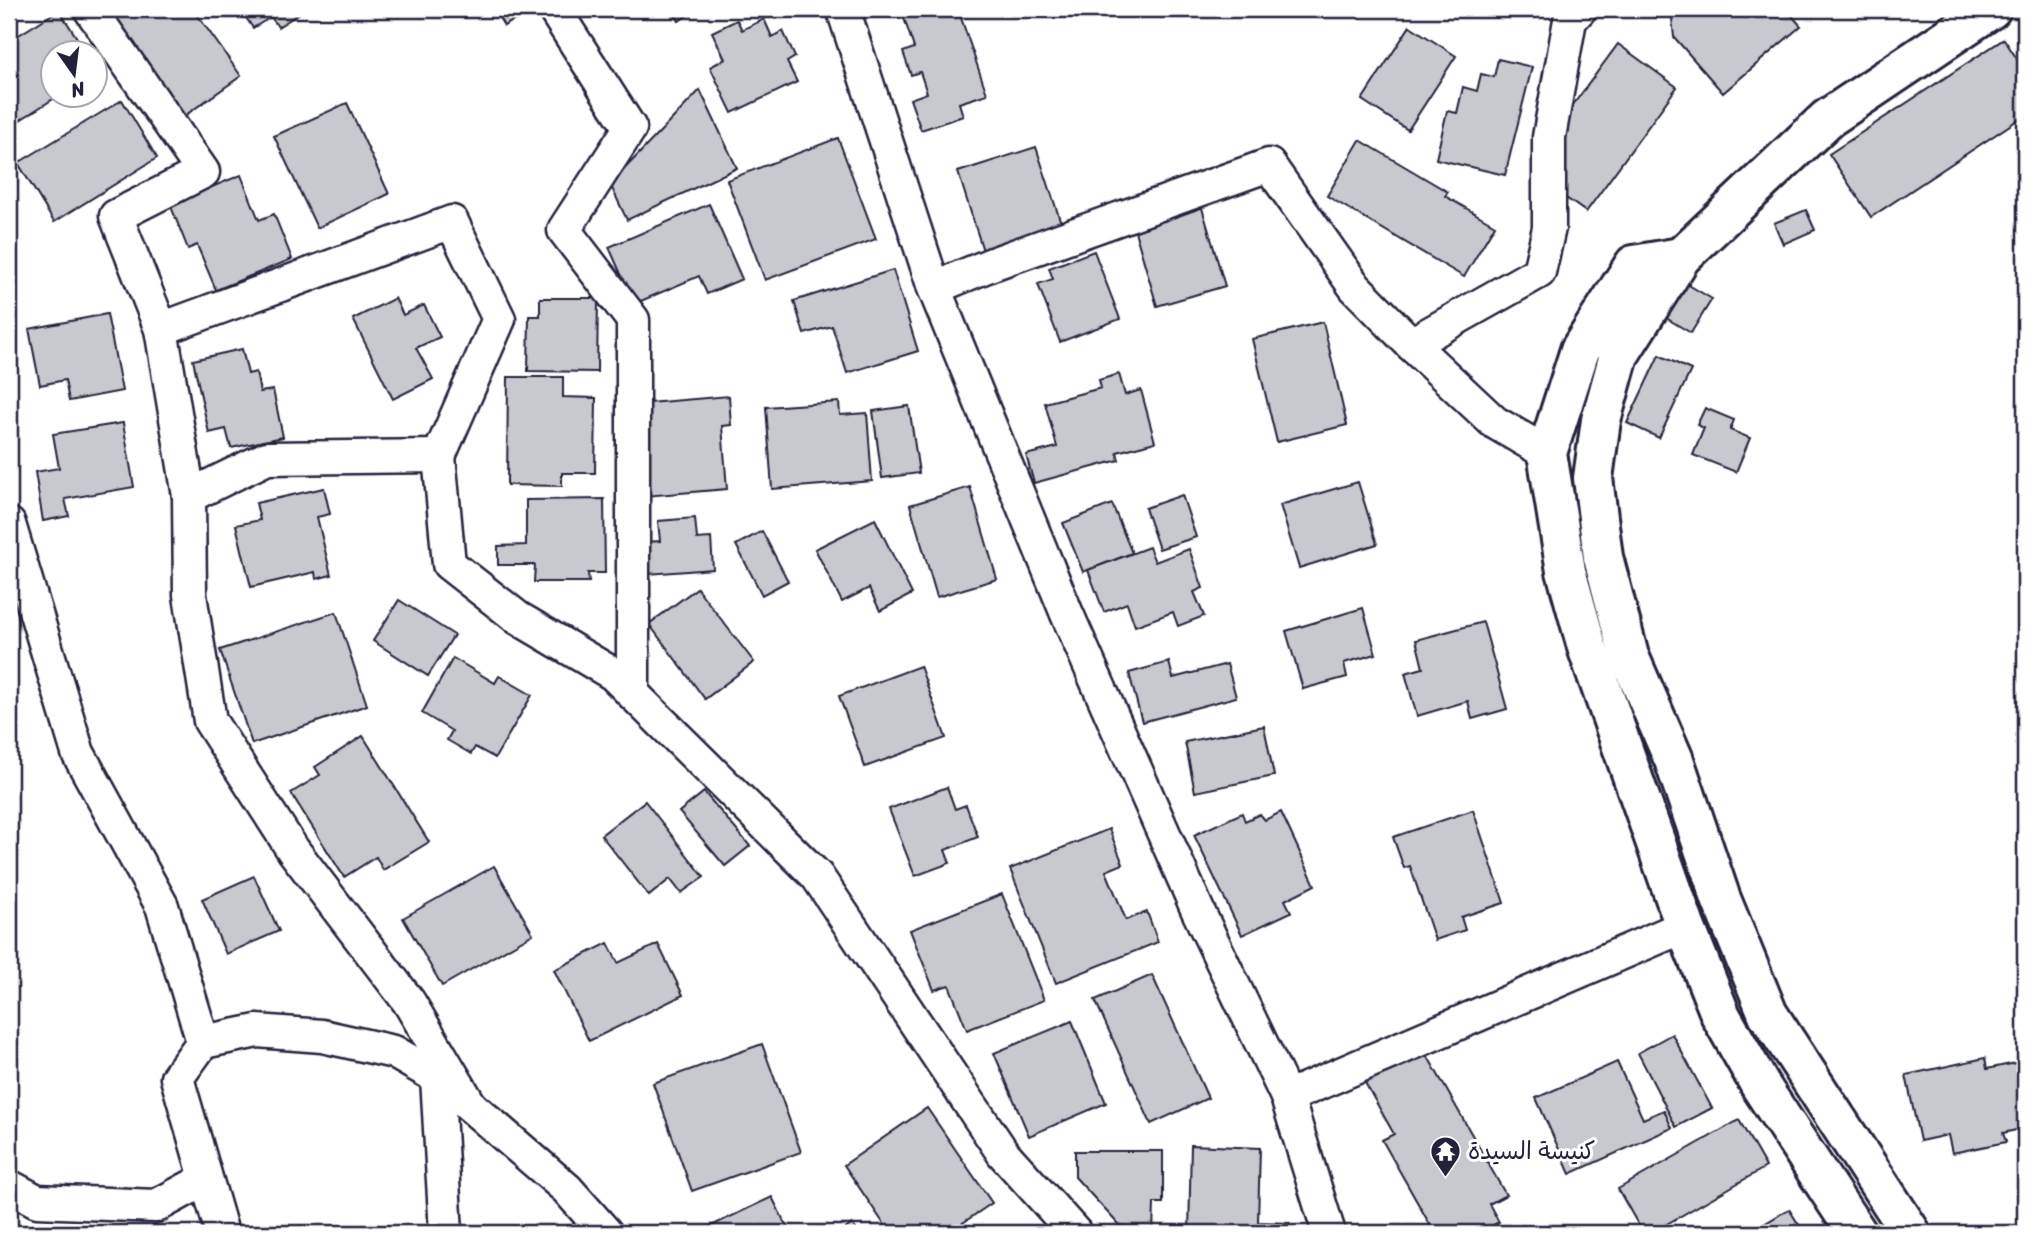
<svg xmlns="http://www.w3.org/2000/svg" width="2034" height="1242" viewBox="0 0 2034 1242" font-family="Sriracha,'Playpen Sans Arabic',sans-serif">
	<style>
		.building { fill: #c8c8cf; stroke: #22223b; stroke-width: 2 }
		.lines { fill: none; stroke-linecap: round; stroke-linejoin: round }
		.street-casing { stroke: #22223b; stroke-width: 37 }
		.secondary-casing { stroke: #22223b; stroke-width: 44 }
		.street { stroke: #fff; stroke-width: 32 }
		.secondary { stroke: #fff; stroke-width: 38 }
		.labels { text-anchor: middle; stroke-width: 6; stroke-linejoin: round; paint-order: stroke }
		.poi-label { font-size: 24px; fill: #22223b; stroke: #fff; text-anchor: start }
	</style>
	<rect width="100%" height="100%" fill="#fff"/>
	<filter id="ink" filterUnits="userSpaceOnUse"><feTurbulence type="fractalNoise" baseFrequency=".0143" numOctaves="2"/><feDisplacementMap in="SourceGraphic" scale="14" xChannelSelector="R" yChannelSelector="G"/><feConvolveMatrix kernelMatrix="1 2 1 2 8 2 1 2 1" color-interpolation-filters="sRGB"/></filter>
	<g filter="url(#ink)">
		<!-- building -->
		<g class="building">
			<polygon points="100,9 193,9 241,76 180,119"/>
			<polygon points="240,9 306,9 278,27 271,17 253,28"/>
			<polygon points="494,9 535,9 504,26"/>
			<polygon points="671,9 696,9 679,21"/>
			<polygon points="901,9 958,9 987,94 959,103 963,116 921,130 910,99 927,93 920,72 911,75 903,52 914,48"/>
			<polygon points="1671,9 1786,9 1801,26 1723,93 1674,37"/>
			<polygon points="59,10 86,52 52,52 52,94 61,94 9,127 9,41"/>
			<polygon points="764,19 772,37 783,31 795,57 787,62 797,82 732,113 710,67 725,59 712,32 737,20 742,30"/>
			<polygon points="1410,26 1456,56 1408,130 1362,100"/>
			<polygon points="2004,39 2025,71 2019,79 2025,87 2025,115 1871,217 1829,154"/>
			<polygon points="1618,44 1677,87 1586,212 1559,193 1567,113"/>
			<polygon points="1498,59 1532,67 1505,175 1436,159 1447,111 1457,113 1463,87 1477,91 1481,74 1494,77"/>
			<polygon points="700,90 737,168 627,220 610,184"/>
			<polygon points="122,100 157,158 54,222 18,163"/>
			<polygon points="347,103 389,194 317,228 274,136"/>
			<polygon points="838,138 876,239 765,280 727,180"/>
			<polygon points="1360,140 1448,192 1445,196 1495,225 1464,277 1327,196"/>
			<polygon points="1036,147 1064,232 985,257 958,172"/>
			<polygon points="241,175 259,220 274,214 292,259 216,290 197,245 188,249 170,204"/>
			<polygon points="1200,201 1225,286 1157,306 1132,221"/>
			<polygon points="709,204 742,279 707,294 699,276 634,304 609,247"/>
			<polygon points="1806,210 1815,230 1783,244 1774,223"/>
			<polygon points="1094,251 1120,319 1060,342 1038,284 1053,279 1049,268"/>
			<polygon points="893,270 918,351 847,373 832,326 804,334 794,301"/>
			<polygon points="1687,284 1712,299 1691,333 1666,318"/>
			<polygon points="395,298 403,315 424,305 440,337 416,348 433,379 393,399 353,319"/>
			<polygon points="540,298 598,298 597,372 528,371 529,316 540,316"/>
			<polygon points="107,314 122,391 69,401 65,380 40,385 29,329"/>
			<polygon points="1323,322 1347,425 1277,442 1252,339"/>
			<polygon points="242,349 248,374 256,372 260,392 273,390 283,437 231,448 226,429 209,433 193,360"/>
			<polygon points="1659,355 1691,370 1659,438 1627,423"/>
			<polygon points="1119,374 1125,395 1141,390 1155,442 1117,452 1119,460 1034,483 1026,455 1057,447 1045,403 1101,388 1099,380"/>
			<polygon points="508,377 563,377 563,397 596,398 595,473 562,473 562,486 507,485"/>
			<polygon points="729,396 731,425 722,426 727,489 645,496 637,404"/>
			<polygon points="839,402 840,415 867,413 872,481 772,489 766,407"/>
			<polygon points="909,406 919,473 882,478 873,411"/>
			<polygon points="1705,408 1734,420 1730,430 1750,438 1736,472 1693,455 1704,428 1697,425"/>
			<polygon points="123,423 134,487 65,499 69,516 43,521 35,472 59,468 53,434"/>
			<polygon points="1358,482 1377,544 1299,568 1280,505"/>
			<polygon points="970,487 997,579 937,597 910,505"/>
			<polygon points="324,488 330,514 317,517 331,575 316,579 315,572 251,587 236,525 260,520 256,503"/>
			<polygon points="1182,495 1196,537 1159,549 1145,508"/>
			<polygon points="604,499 605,573 588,573 589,582 534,582 535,565 498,565 498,546 526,545 526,500"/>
			<polygon points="1112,504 1132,553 1083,572 1063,523"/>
			<polygon points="695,518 697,539 711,538 713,569 648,574 646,542 660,541 658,521"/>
			<polygon points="875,519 912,594 880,611 869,588 842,602 815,549"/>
			<polygon points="762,531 788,581 762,595 736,545"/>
			<polygon points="1149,547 1155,562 1189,549 1203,588 1194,592 1204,616 1178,626 1173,612 1135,626 1127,603 1104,612 1088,570"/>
			<polygon points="697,588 754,662 705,699 649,624"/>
			<polygon points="399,600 454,635 428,676 373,641"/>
			<polygon points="1363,608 1376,654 1344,663 1347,677 1303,689 1286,631"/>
			<polygon points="336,612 367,705 252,744 220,650"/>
			<polygon points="1483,622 1507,709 1472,719 1468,701 1417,716 1405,673 1423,668 1416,640"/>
			<polygon points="453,658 495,683 499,676 532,695 495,758 475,747 471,754 447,740 452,731 422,713"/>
			<polygon points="1169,662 1173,678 1227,664 1236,697 1142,722 1129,673"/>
			<polygon points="920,666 946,738 865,767 839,696"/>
			<polygon points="1264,726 1274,776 1195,792 1185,742"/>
			<polygon points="363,736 429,842 383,870 376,857 344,877 291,793 320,775 315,767"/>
			<polygon points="947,787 955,809 966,805 978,837 945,850 950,863 915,876 889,809"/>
			<polygon points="704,792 750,846 725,866 679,812"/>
			<polygon points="645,801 704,877 681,893 670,879 649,896 601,835"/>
			<polygon points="1473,810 1504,903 1461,917 1465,930 1435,940 1410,866 1404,868 1393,837"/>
			<polygon points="1281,812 1315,885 1285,900 1291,912 1242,935 1194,835 1242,813 1245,821 1260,814 1265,820"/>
			<polygon points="1109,829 1123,864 1106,871 1126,920 1147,912 1158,942 1056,983 1010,869"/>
			<polygon points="494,866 533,934 442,986 403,918"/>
			<polygon points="254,876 279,931 226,954 202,899"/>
			<polygon points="1002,894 1044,1000 967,1030 949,985 934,990 910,930"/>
			<polygon points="608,943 618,963 658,944 683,995 589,1041 554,970"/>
			<polygon points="1152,975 1208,1098 1151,1124 1095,1000"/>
			<polygon points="1072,1021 1106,1103 1029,1136 994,1053"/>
			<polygon points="1672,1034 1712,1108 1676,1127 1638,1053"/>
			<polygon points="762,1044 801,1152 692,1191 653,1083"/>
			<polygon points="1423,1048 1506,1195 1489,1204 1499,1222 1479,1233 1433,1230 1382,1140 1394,1134 1364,1081"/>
			<polygon points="1985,1058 1987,1069 2025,1061 2025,1128 2003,1133 2006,1142 1952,1153 1948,1135 1920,1141 1906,1075"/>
			<polygon points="1617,1062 1643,1119 1664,1110 1672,1128 1570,1174 1536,1098"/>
			<polygon points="927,1108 992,1203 948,1233 890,1233 844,1165"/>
			<polygon points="1739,1120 1766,1167 1651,1233 1643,1233 1618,1189"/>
			<polygon points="1191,1145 1260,1148 1258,1222 1290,1223 1290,1233 1189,1233"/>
			<polygon points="1075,1151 1163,1151 1163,1203 1154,1203 1153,1233 1119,1225 1075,1177"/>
			<polygon points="772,1197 787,1227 775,1233 711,1233 709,1227"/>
			<polygon points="1789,1209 1804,1233 1749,1233"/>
			<polygon points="852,1224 859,1233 840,1233"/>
		</g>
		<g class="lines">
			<defs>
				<g id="street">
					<polyline points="90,9 203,172 116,216 161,329"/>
					<polyline points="554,9 630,128 564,230 633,320 633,694"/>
					<polyline points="843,9 934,288 1067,614 1198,911 1287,1097 1329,1233"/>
					<polyline points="934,288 992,264 1269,165 1355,287 1411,344 1539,272 1549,228 1549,137 1570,20 1580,9"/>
					<polyline points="1411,344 1494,422 1547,453"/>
					<polyline points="189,496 161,329 452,222 499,319 439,456"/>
					<polyline points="9,524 78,753 162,906 203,1042"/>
					<polyline points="437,1077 446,1233"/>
					<polyline points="1287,1097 1685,926"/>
					<polyline points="470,1105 409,1002 293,850 210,721 190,595 189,496 267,458 439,456 449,564 518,618 613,674 817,876 1003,1153 1075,1233"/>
					<polyline points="9,1186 37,1201 156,1206 204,1180"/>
					<polyline points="222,1233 177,1078 203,1042 257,1031 322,1036 394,1052 437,1077 567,1189 606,1233"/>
				</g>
				<g id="secondary">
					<polyline points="1681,257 1634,265 1580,350 1547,453 1566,571 1587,647 1685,926 1721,1016 1760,1085 1857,1233"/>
					<polyline points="1911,1233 1768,1014 1721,899 1674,760 1629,656 1603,557 1593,478 1601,420 1619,355 1681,257 1827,119 1991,9"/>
				</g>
			</defs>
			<!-- street casing -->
			<use href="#street" class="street-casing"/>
			<!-- secondary casing -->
			<use href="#secondary" class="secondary-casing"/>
			<!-- street -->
			<use href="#street" class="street"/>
			<!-- secondary -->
			<use href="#secondary" class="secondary"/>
		</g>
	</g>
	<!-- icons -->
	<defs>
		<symbol id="temple-pin" viewBox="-11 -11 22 30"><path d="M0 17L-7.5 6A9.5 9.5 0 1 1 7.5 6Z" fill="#22223b" stroke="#fff"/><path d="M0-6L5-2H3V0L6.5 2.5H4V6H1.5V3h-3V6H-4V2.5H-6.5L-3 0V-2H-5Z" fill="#fff"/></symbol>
	</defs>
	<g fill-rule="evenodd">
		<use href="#temple-pin" x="1428" y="1134" width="35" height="47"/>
	</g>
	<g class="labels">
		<!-- poi labels -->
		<g class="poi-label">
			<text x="1468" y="1159">كنيسة السيدة</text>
		</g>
	</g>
	<!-- margin -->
	<rect width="2034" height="1242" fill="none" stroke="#fff" stroke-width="35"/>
	<rect x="18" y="18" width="1999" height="1207" fill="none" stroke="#22223b" stroke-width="2.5" filter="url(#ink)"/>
	<!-- north arrow -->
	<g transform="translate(74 74) rotate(166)"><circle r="33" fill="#ffffff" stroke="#a7a7b1" stroke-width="2"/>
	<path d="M0-5L12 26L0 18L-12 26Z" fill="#22223b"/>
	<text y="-10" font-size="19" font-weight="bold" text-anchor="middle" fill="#22223b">N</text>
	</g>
</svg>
